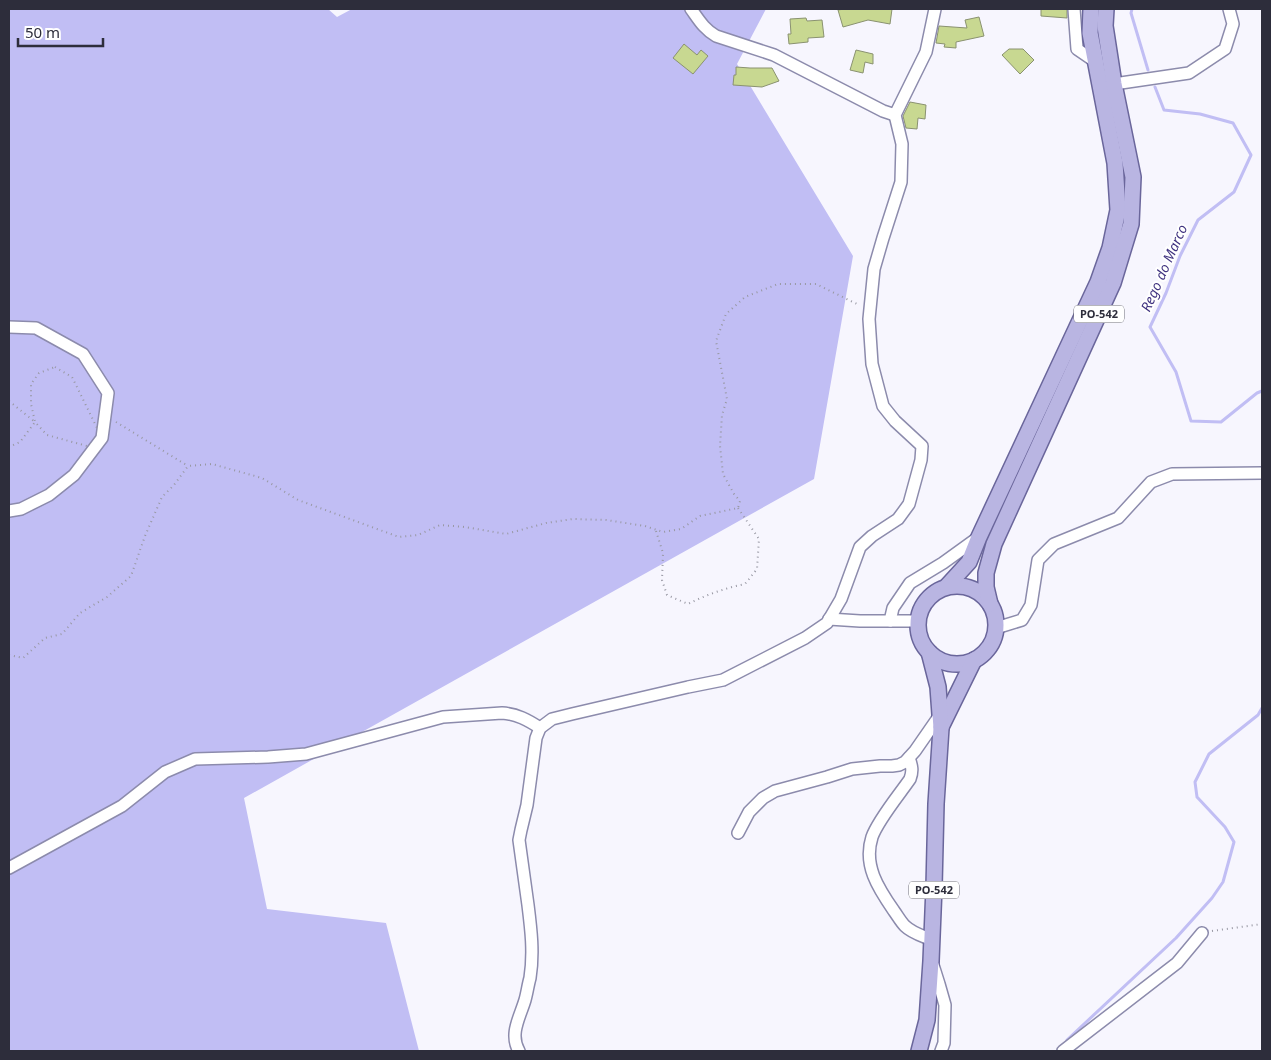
<svg xmlns="http://www.w3.org/2000/svg" width="1271" height="1060" viewBox="0 0 1271 1060" font-family="'Noto Sans',sans-serif">
	<style>
		.forest { fill: #c1bef4 }
		.lines { fill: none; stroke-linecap: round; stroke-linejoin: round }
		.stream { stroke: #c1bef4; stroke-width: 3 }
		.building { fill: #c8d891; stroke: #8a9270 }
		.minor-casing { stroke: #8c8bac; stroke-width: 14 }
		.major-casing { stroke: #6a669b; stroke-width: 18 }
		.path { stroke: #9898a3; stroke-width: 2; stroke-dasharray: 1 4; stroke-linecap: butt }
		.minor { stroke: #fff; stroke-width: 11 }
		.major { stroke: #b9b5e2; stroke-width: 15 }
		.labels { text-anchor: middle; stroke-width: 4; stroke-linejoin: round; paint-order: stroke }
		.shield { fill: #fff; stroke: #6c6c76; stroke-width: 1 }
		.shield-label { font-size: 11px; font-weight: bold; fill: #2d2d3b }
		.water-label { font-size: 14px; font-style: italic; fill: #413481; stroke: #fff }
	</style>
	<rect width="100%" height="100%" fill="#f7f6fe"/>
	<!-- forest -->
	<polygon class="forest" points="9,9 328,9 337,17 352,9 766,9 737,64 853,256 814,479 244,798 267,909 386,923 419,1051 9,1051"/>
	<g class="lines">
		<!-- stream -->
		<g class="stream">
			<polyline points="1132,9 1131,13 1148,70"/>
			<polyline points="1155,87 1164,110 1200,114 1233,123 1251,155 1234,192 1198,220 1180,256 1166,293 1150,327 1176,372 1191,421 1221,422 1257,393 1262,391"/>
			<polyline points="1067,1040 1176,938 1212,898 1223,882 1234,842 1225,827 1197,797 1195,782 1209,754 1258,715 1262,708"/>
		</g>
	</g>
	<!-- building -->
	<g class="building">
		<polygon points="844,9 892,9 890,24 868,20 843,27 838,10"/>
		<polygon points="1041,9 1067,9 1067,18 1041,16"/>
		<polygon points="979,17 984,36 956,42 956,48 944,47 945,44 936,43 939,26 967,28 965,20"/>
		<polygon points="806,18 807,21 822,20 824,37 808,38 808,42 789,44 788,34 791,34 790,19"/>
		<polygon points="684,44 697,55 701,50 708,56 693,74 673,58"/>
		<polygon points="1009,49 1023,49 1034,60 1020,74 1002,55"/>
		<polygon points="856,50 873,54 873,64 865,62 863,73 850,70"/>
		<polygon points="736,67 750,68 772,68 779,81 762,87 733,85 734,75 736,75"/>
		<polygon points="910,102 926,105 925,119 918,118 917,129 906,128 903,116"/>
	</g>
	<g class="lines">
		<defs>
			<g id="minor">
				<path d="M691 9C699 20 704 29 716 36L774 55 883 111 895 115"/>
				<polyline points="1074,9 1077,49 1096,62"/>
				<polyline points="1114,84 1189,73 1225,49 1233,24 1229,9"/>
				<polyline points="9,327 36,328 83,354 108,393 102,438 74,475 49,495 21,509 9,511"/>
				<polyline points="829,619 860,621 917,621"/>
				<polyline points="890,621 893,608 910,583 943,563 979,537"/>
				<polyline points="996,628 1022,620 1031,605 1038,560 1054,544 1118,518 1151,482 1172,474 1262,473"/>
				<path d="M909 758C912 766 913 771 910 779 899 795 878 820 872 837 863 865 878 888 894 911 897 915 901 922 905 926 912 933 923 936 932 940"/>
				<polyline points="738,833 749,812 763,798 775,791 827,777 852,769 880,766 892,766 899,765 905,762 915,751 940,715"/>
				<path d="M9 868 122 806 165 772 195 759 268 757 306 754 443 717 502 713C517 714 528 720 540 728"/>
				<polyline points="933,965 939,984 945,1005 944,1043 941,1051"/>
				<path d="M519 1051C509 1034 520 1017 525 1000 527 993 528 985 530 978 534 953 531 929 528 905 525 884 522 862 519 840L521 830 527 805 536 738 540 728 552 719 572 714 688 687 723 680 805 638 827 623 841 599 860 547 872 536 898 519 909 504 921 460 922 446 895 421 883 406 872 364 869 319 874 269 883 238 901 182 902 144 895 115 926 52 935 9"/>
				<polyline points="1063,1051 1177,963 1202,933"/>
			</g>
			<g id="major">
				<circle cx="957" cy="625" r="39"/>
				<polyline points="947,586 969,562 979,537 1098,282 1110,248 1118,210 1115,163 1090,33 1091,9"/>
				<polyline points="990,604 986,587 986,573 994,544 1113,283 1131,224 1133,177 1114,84 1105,26 1106,9"/>
				<polyline points="941,727 974,660"/>
				<polyline points="919,1051 927,1020 931,961 934,887 936,804 941,728 938,687 929,652"/>
			</g>
		</defs>
		<!-- minor casing -->
		<use href="#minor" class="minor-casing"/>
		<!-- major casing -->
		<use href="#major" class="major-casing"/>
		<!-- path -->
		<g class="path">
			<polygon points="55,367 72,377 102,438 87,446 47,435 35,422 31,404 31,384 39,373"/>
			<polyline points="9,401 35,422 20,442 9,447"/>
			<polyline points="116,422 188,466"/>
			<path d="M656 531 663 553 662 580 667 595 688 604C706 595 725 588 745 584L757 569 759 539 738 508"/>
			<polyline points="9,655 23,658 45,638 62,634 80,613 107,597 131,576 145,536 162,497 174,485 188,466 212,464 262,478 298,500 399,537 418,535 440,525 465,527 506,534 546,523 573,519 606,520 645,526 663,532 681,529 700,516 738,508 740,501 734,494 723,474 720,446 722,415 727,399 716,341 726,314 745,297 778,284 816,284 857,304 860,304"/>
			<polyline points="1212,931 1262,924"/>
		</g>
		<!-- minor -->
		<use href="#minor" class="minor"/>
		<!-- major -->
		<use href="#major" class="major"/>
	</g>
	<g class="labels">
		<!-- shield labels -->
		<g class="shield">
			<rect x="1074" y="305.5" width="50" height="17" rx="4"/>
			<rect x="909" y="881.5" width="50" height="17" rx="4"/>
		</g>
		<g class="shield-label">
			<text x="1099" y="318">PO-542</text>
			<text x="934" y="894">PO-542</text>
		</g>
		<!-- water labels -->
		<g class="water-label">
			<text transform="translate(1164 268) rotate(-66)" y="5">Rego do Marco</text>
		</g>
	</g>
	<!-- border -->
	<rect width="1271" height="1060" fill="none" stroke="#2d2d3b" stroke-width="20"/>
	<!-- scale -->
	<path d="M18 38v8h85v-8" fill="none" stroke="#2d2d3b" stroke-width="2.5"/>
	<text x="25" y="38" font-size="15" fill="#2d2d3b" stroke="#ffffff" stroke-width="4" paint-order="stroke">50 m</text>
</svg>
